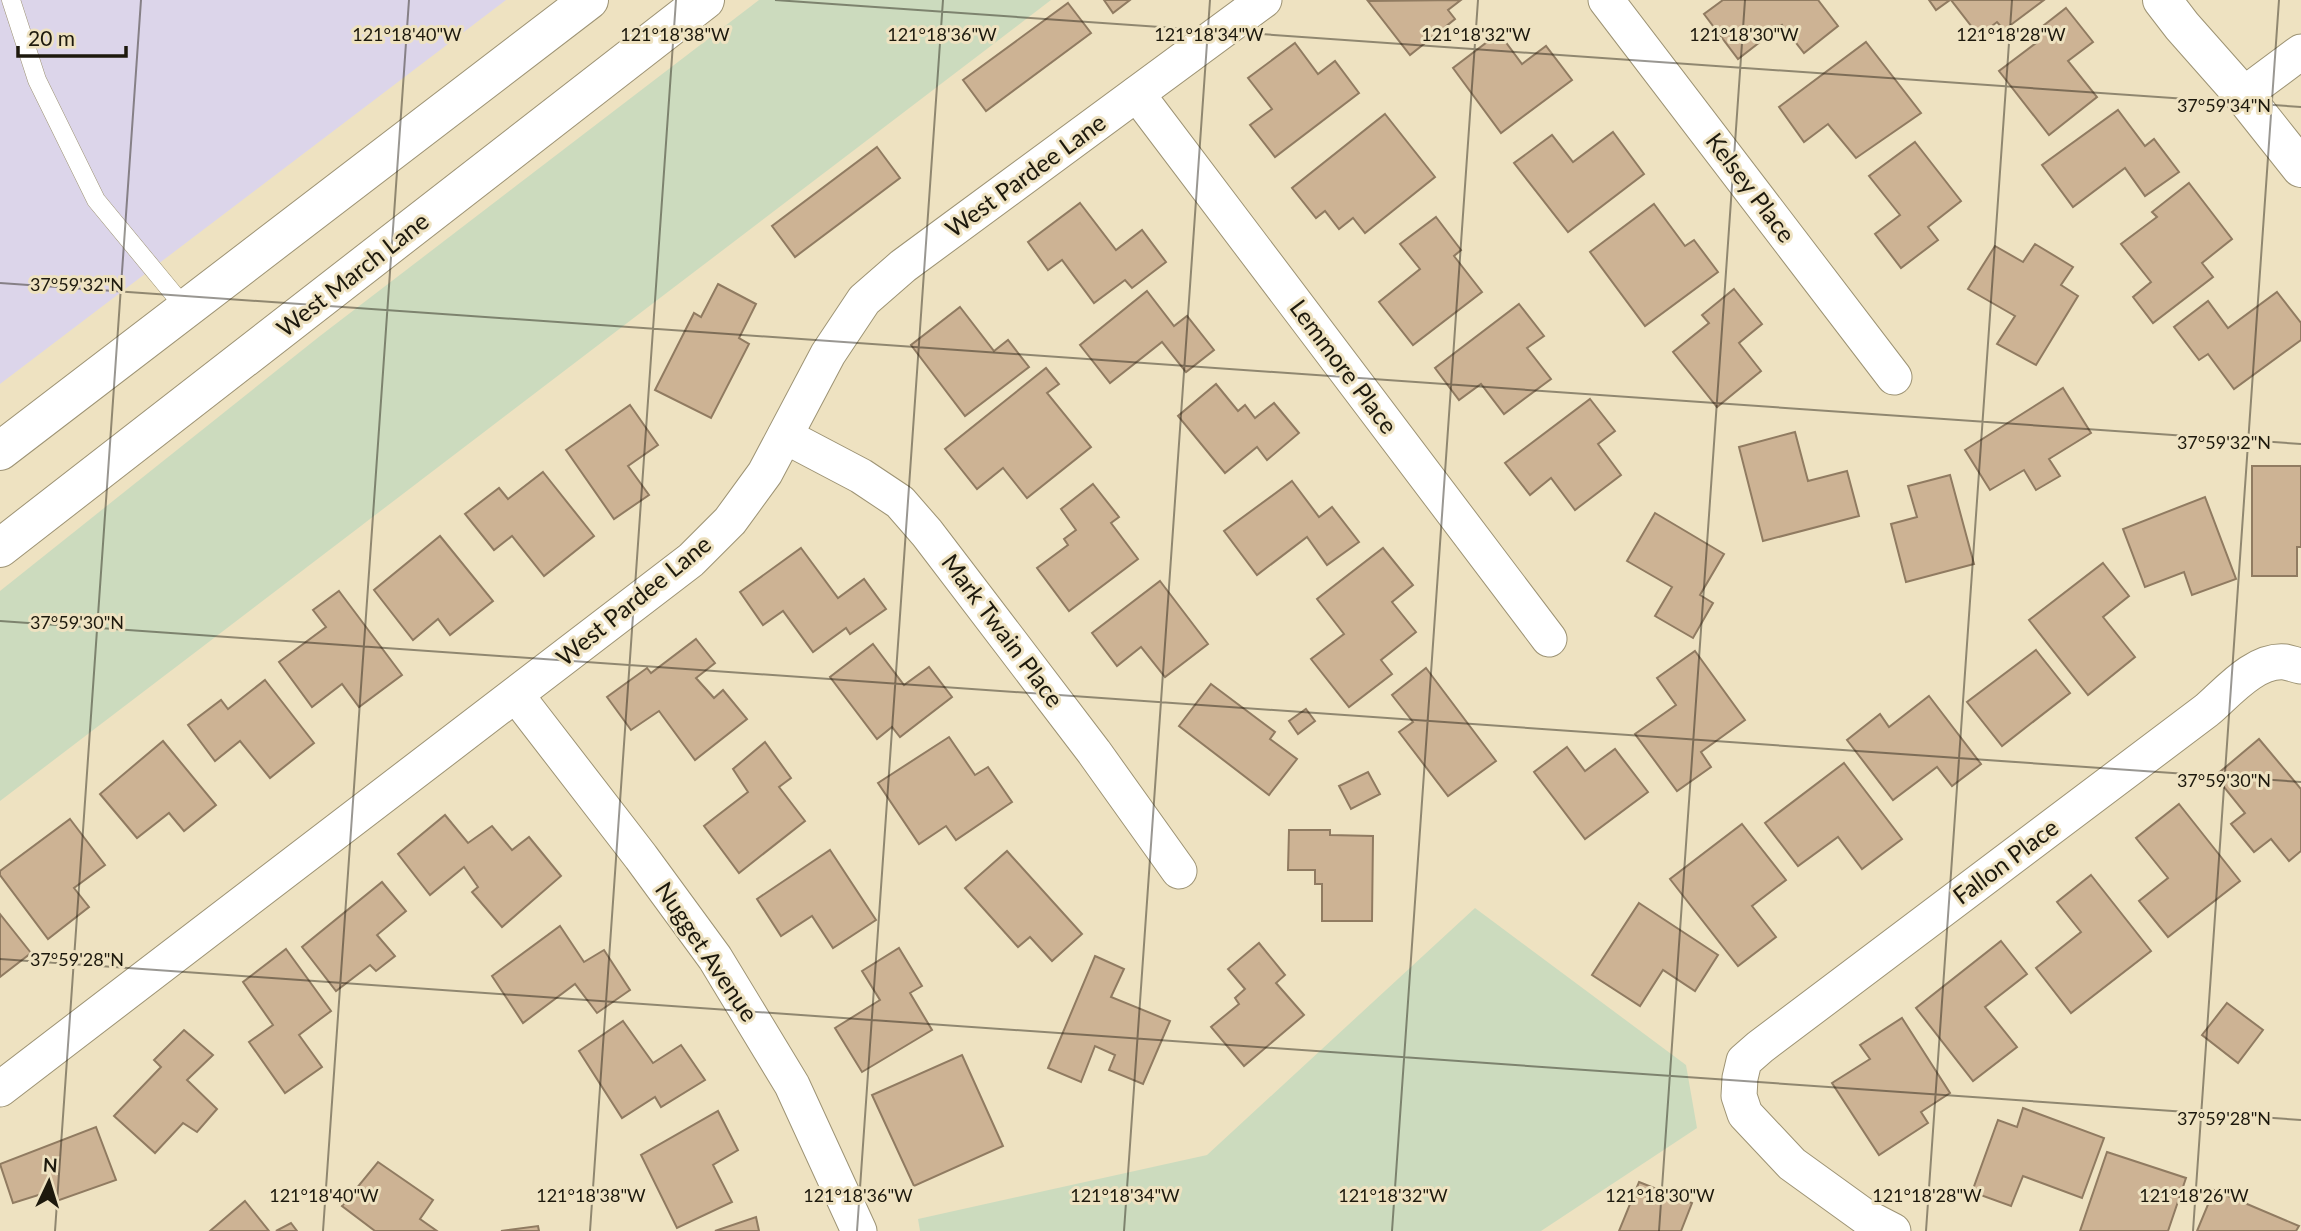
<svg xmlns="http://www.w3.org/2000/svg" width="2301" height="1231" viewBox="0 0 2301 1231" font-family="Lato,sans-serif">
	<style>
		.commercial { fill: #dcd5ea }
		.green { fill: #ccdbbe }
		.building { fill: #cdb394; stroke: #907b61; stroke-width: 2 }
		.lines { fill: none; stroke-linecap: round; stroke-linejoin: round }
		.lane-casing { stroke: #9d9374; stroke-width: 19 }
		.street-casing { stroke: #9d9374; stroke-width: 37 }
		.secondary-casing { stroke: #9d9374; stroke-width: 40 }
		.primary-casing { stroke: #9d9374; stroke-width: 40 }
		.lane { stroke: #fff; stroke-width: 18 }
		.street { stroke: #fff; stroke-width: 35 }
		.secondary { stroke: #fff; stroke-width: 38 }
		.primary { stroke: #fff; stroke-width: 38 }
		.ticks { fill: none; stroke: #1d190d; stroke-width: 2; stroke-opacity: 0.45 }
		.labels { text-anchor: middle; stroke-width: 6; stroke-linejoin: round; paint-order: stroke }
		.street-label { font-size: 24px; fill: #1d190d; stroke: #eee2c1 }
		.ticks-label { font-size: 18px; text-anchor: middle; fill: #1d190d; stroke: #eee2c1; stroke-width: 6; stroke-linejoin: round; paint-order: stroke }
	</style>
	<rect width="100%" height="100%" fill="#eee2c1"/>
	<!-- commercial -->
	<polygon class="commercial" points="0,0 506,0 0,384"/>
	<!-- green -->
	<g class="green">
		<polygon points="759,0 1051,0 0,801 0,591 320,336"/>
		<polygon points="1475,908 1686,1065 1697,1128 1541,1231 920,1231 918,1219 1207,1155"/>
	</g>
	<!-- building -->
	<g class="building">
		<polygon points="1104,0 1130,0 1113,13"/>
		<polygon points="1461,0 1448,10 1455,19 1410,55 1368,1"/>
		<polygon points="1723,0 1818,0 1838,26 1804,53 1782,25 1738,59 1704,14"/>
		<polygon points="1929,0 1950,0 1936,10"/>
		<polygon points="1951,0 2044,0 2004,30 1997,22 1979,36"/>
		<polygon points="1068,3 1091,33 986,111 963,80"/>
		<polygon points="2066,8 2093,42 2068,61 2097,97 2049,135 1999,71 2036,43 2030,36"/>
		<polygon points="1499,33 1522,64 1546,46 1572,80 1501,133 1453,68"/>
		<polygon points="1866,42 1921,113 1856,158 1828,124 1804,142 1779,107"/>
		<polygon points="1295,43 1318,74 1335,61 1359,93 1275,157 1250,125 1272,109 1248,78"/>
		<polygon points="2118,110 2145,146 2154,139 2179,172 2145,196 2125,168 2073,207 2042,165"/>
		<polygon points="1385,114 1435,177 1365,233 1353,218 1339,229 1325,211 1316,218 1292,188"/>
		<polygon points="1613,132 1644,174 1568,232 1514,163 1552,135 1573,162"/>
		<polygon points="1915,142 1961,201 1928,227 1938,240 1901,268 1875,234 1900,215 1869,176"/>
		<polygon points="877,147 900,178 795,257 772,226"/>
		<polygon points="2189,183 2232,239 2202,263 2213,277 2153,323 2133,297 2151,282 2121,244 2157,217 2152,212"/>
		<polygon points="1080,203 1116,250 1142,230 1166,262 1132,288 1125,280 1094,303 1062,260 1048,270 1028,242"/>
		<polygon points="1654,204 1685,246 1694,240 1718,272 1645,326 1590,252"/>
		<polygon points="1436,217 1461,250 1454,256 1482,292 1413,345 1379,302 1420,269 1400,244"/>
		<polygon points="2035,244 2073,267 2061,285 2078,296 2036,365 1997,344 2015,316 1968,289 1995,246 2023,262"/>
		<polygon points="718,284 756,304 739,338 749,344 711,418 655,390 694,313 701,317"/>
		<polygon points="1734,289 1762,324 1739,343 1761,371 1717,407 1673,352 1709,323 1702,315"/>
		<polygon points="1147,291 1174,326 1187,316 1214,350 1186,372 1162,342 1110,383 1080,345"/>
		<polygon points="2277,292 2301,323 2301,340 2234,389 2208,354 2199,360 2174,327 2208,301 2228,328"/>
		<polygon points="1519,304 1544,336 1527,348 1551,379 1504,414 1481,384 1459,400 1435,368"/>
		<polygon points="960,307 994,351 1008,340 1029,367 965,416 911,345"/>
		<polygon points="1046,368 1059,384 1047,393 1091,447 1027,498 1003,468 977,489 945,449"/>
		<polygon points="1216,384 1238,411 1245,405 1255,418 1274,403 1299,433 1267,460 1257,447 1225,473 1178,416"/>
		<polygon points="2063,388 2091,433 2049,459 2060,476 2036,490 2024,470 1990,490 1965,450"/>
		<polygon points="1590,399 1615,431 1598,444 1621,475 1575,510 1551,478 1530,495 1505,463"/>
		<polygon points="630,405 658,445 628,466 649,495 614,519 566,450"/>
		<polygon points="1795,432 1808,481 1847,471 1859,516 1763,541 1739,447"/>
		<polygon points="2252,466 2301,466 2301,547 2297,547 2297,576 2252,576"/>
		<polygon points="543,472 594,536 544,576 512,536 494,550 465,514 499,488 508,499"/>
		<polygon points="1950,475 1974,564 1906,582 1891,524 1917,517 1908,486"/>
		<polygon points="1292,481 1319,517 1332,507 1359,542 1327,565 1307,537 1257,575 1224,531"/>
		<polygon points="1093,484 1119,517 1111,523 1138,559 1069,611 1037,568 1068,545 1064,539 1076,530 1061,509"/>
		<polygon points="2205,497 2236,579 2192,595 2184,572 2145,587 2123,529"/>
		<polygon points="1655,513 1724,554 1700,595 1713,603 1693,638 1655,616 1672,587 1627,561"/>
		<polygon points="440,536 493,601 450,635 438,619 413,640 374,590"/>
		<polygon points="801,548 838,598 864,579 886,609 850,634 846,628 813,652 783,611 763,625 740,592"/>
		<polygon points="1383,548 1413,585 1392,602 1416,632 1381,660 1392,674 1349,707 1311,659 1344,634 1317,599"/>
		<polygon points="2103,563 2129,596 2103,617 2135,657 2088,695 2029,620"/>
		<polygon points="1160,581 1208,644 1165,677 1141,647 1117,666 1092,633"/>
		<polygon points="339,591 402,675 359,707 342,684 312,707 279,662 326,627 313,610"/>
		<polygon points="696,639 715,663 696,678 714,698 723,690 747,719 695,760 659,711 631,730 607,697 647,668 651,673"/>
		<polygon points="873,644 904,685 929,667 952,697 900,737 892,727 877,739 830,677"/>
		<polygon points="2036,650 2070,693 2002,746 1967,702"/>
		<polygon points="1695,651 1745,720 1701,752 1711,767 1677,791 1635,734 1676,705 1657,678"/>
		<polygon points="1426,668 1496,761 1448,796 1399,732 1413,722 1392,695"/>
		<polygon points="265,680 314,743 270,778 240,741 215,761 188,725 221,700 228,709"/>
		<polygon points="1211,684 1275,732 1270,739 1297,759 1269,795 1179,726"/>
		<polygon points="1929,696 1981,764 1952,786 1937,767 1893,800 1847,740 1880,714 1889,727"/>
		<polygon points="1306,709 1315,721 1298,734 1289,721"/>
		<polygon points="949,737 975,775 988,767 1012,802 956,840 946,826 919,844 878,783"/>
		<polygon points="2259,739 2301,789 2301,851 2289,861 2271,839 2254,852 2231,824 2245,813 2215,776"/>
		<polygon points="163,741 216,805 184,831 169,813 137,838 100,794"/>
		<polygon points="765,742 791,778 779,787 805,821 739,873 704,826 748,792 733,769"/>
		<polygon points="1567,747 1585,771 1615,749 1648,792 1585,839 1534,772"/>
		<polygon points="1844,763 1902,839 1862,869 1838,837 1798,866 1765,823"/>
		<polygon points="1368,772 1380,794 1351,809 1339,786"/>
		<polygon points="2179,804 2240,881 2168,937 2139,901 2168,878 2136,838"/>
		<polygon points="445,815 468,843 492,826 512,850 529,837 561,876 502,927 472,892 478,887 464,867 430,895 398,854"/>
		<polygon points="70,819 105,865 74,888 89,907 48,939 0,875 0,871"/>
		<polygon points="1742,824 1786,880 1752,906 1776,937 1738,966 1670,879"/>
		<polygon points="1289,830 1330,830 1330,835 1373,836 1372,921 1322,921 1322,884 1315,884 1315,870 1288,870"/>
		<polygon points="830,850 876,920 833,948 812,916 781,936 757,899"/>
		<polygon points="1007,851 1082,934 1052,961 1030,937 1018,947 965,888"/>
		<polygon points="2091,875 2151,951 2071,1013 2036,968 2081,932 2057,902"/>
		<polygon points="382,882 406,911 377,935 395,956 376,971 370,965 336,991 302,947"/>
		<polygon points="1639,903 1718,955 1695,991 1663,970 1640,1006 1592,975"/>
		<polygon points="0,914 31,953 0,977"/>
		<polygon points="560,926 584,962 604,950 630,990 597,1013 575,984 523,1023 492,976"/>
		<polygon points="2001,941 2027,974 1985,1007 2017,1047 1973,1081 1916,1008"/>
		<polygon points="1259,943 1285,975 1276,983 1304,1015 1244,1066 1211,1027 1239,1004 1235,998 1245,989 1228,969"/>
		<polygon points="899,948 922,986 910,993 932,1030 862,1072 835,1028 880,1000 862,971"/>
		<polygon points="286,949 331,1011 299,1035 322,1067 285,1093 249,1042 273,1025 243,982"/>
		<polygon points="1095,956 1124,969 1111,997 1170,1021 1143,1084 1109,1070 1115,1055 1095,1046 1081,1082 1048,1068"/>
		<polygon points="2227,1003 2263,1030 2238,1063 2202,1035"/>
		<polygon points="1902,1018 1950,1093 1921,1112 1928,1123 1879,1155 1832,1083 1870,1059 1860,1045"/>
		<polygon points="623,1021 653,1063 681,1045 705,1080 661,1107 655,1097 622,1118 579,1051"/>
		<polygon points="184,1030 213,1055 187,1080 217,1109 197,1132 183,1123 155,1153 114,1116 161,1067 154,1060"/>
		<polygon points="962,1055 1003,1146 914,1186 872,1095"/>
		<polygon points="2023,1108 2104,1138 2082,1198 2023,1176 2011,1206 1972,1192 1998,1120 2017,1127"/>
		<polygon points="718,1111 738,1150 713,1165 732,1202 677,1228 641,1155"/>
		<polygon points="96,1127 116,1180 51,1203 48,1192 13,1203 0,1164"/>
		<polygon points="2107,1152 2186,1178 2168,1231 2080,1231"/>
		<polygon points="378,1162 433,1200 420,1219 437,1231 375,1231 342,1206"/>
		<polygon points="1639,1182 1692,1203 1681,1231 1619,1231"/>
		<polygon points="2214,1190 2299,1226 2296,1231 2197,1231"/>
		<polygon points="245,1201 269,1231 210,1231"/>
		<polygon points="756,1217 759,1231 715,1231"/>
		<polygon points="291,1223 297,1231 276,1231"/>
		<polygon points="538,1226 539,1231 501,1231"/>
	</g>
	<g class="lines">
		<defs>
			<polyline id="lane" points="11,0 37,80 96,200 186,309"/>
			<g id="street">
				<polyline points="1606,0 1894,377"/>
				<polyline points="1137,94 1549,639"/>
				<polyline points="2243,95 2301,52"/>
				<polyline points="785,436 861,476 900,502 927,533 1094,752 1179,871"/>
				<polyline points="516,695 641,857 715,958 792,1085 859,1231"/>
				<polyline points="0,1089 691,560 730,521 765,473 828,354 864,300 903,266 1264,0"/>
				<path d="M1893 1231 1864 1216 1792 1164 1745 1114 1739 1096 1740 1078 1744 1061 1760 1047 2207 710C2227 693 2255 659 2285 662 2290 663 2296 665 2301 666"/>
			</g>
			<polyline id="secondary" points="2162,0 2182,26 2243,95 2301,168"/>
			<g id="primary">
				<polyline points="0,451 589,0"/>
				<polyline points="0,548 705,0"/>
			</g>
		</defs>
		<!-- lane casing -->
		<use href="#lane" class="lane-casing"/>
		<!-- street casing -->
		<use href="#street" class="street-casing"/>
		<!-- secondary casing -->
		<use href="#secondary" class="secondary-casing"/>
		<!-- primary casing -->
		<use href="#primary" class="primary-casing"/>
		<!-- lane -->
		<use href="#lane" class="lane"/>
		<!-- street -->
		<use href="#street" class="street"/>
		<!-- secondary -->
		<use href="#secondary" class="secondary"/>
		<!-- primary -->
		<use href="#primary" class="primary"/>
	</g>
	<!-- ticks -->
	<path class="ticks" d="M775 0 2301 107M0 283 2301 444M0 621 2301 782M0 959 2301 1120M55 1231 141 0M323 1231 409 0M590 1231 676 0M857 1231 943 0M1124 1231 1210 0M1392 1231 1478 0M1659 1231 1745 0M1926 1231 2012 0M2193 1231 2279 0"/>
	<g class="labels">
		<!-- street labels -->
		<g class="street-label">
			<text transform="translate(1026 176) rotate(-36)" y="8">West Pardee Lane</text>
			<text transform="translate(1750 188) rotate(53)" y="8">Kelsey Place</text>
			<text transform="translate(353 275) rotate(-38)" y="8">West March Lane</text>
			<text transform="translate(1343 367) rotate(53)" y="8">Lemmore Place</text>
			<text transform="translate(634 601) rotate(-39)" y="8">West Pardee Lane</text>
			<text transform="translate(1002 631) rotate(53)" y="8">Mark Twain Place</text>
			<text transform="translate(2006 862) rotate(-37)" y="8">Fallon Place</text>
			<text transform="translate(706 952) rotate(56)" y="8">Nugget Avenue</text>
		</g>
	</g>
	<g class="ticks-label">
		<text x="407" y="41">121°18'40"W</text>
		<text x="675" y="41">121°18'38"W</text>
		<text x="942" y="41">121°18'36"W</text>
		<text x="1209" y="41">121°18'34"W</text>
		<text x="1476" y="41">121°18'32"W</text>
		<text x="1744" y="41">121°18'30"W</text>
		<text x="2011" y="41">121°18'28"W</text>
		<text x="2224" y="112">37°59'34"N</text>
		<text x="77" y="291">37°59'32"N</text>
		<text x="2224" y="449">37°59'32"N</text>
		<text x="77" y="629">37°59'30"N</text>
		<text x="2224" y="787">37°59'30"N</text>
		<text x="77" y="966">37°59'28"N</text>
		<text x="2224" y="1125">37°59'28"N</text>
		<text x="324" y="1202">121°18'40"W</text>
		<text x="591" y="1202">121°18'38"W</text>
		<text x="858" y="1202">121°18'36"W</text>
		<text x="1125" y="1202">121°18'34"W</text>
		<text x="1393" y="1202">121°18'32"W</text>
		<text x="1660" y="1202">121°18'30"W</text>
		<text x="1927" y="1202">121°18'28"W</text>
		<text x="2194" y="1202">121°18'26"W</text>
	</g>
	<!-- north arrow -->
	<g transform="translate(49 1182) rotate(4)" stroke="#eee2c1" stroke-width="5" paint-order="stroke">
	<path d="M0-5L12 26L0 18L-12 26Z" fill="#1d190d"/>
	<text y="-10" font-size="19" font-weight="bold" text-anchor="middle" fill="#1d190d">N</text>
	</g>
	<!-- scale -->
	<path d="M18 46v10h108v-10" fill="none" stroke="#1d190d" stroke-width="3.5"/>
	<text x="28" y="46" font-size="21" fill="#1d190d" stroke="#eee2c1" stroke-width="5" paint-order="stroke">20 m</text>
</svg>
